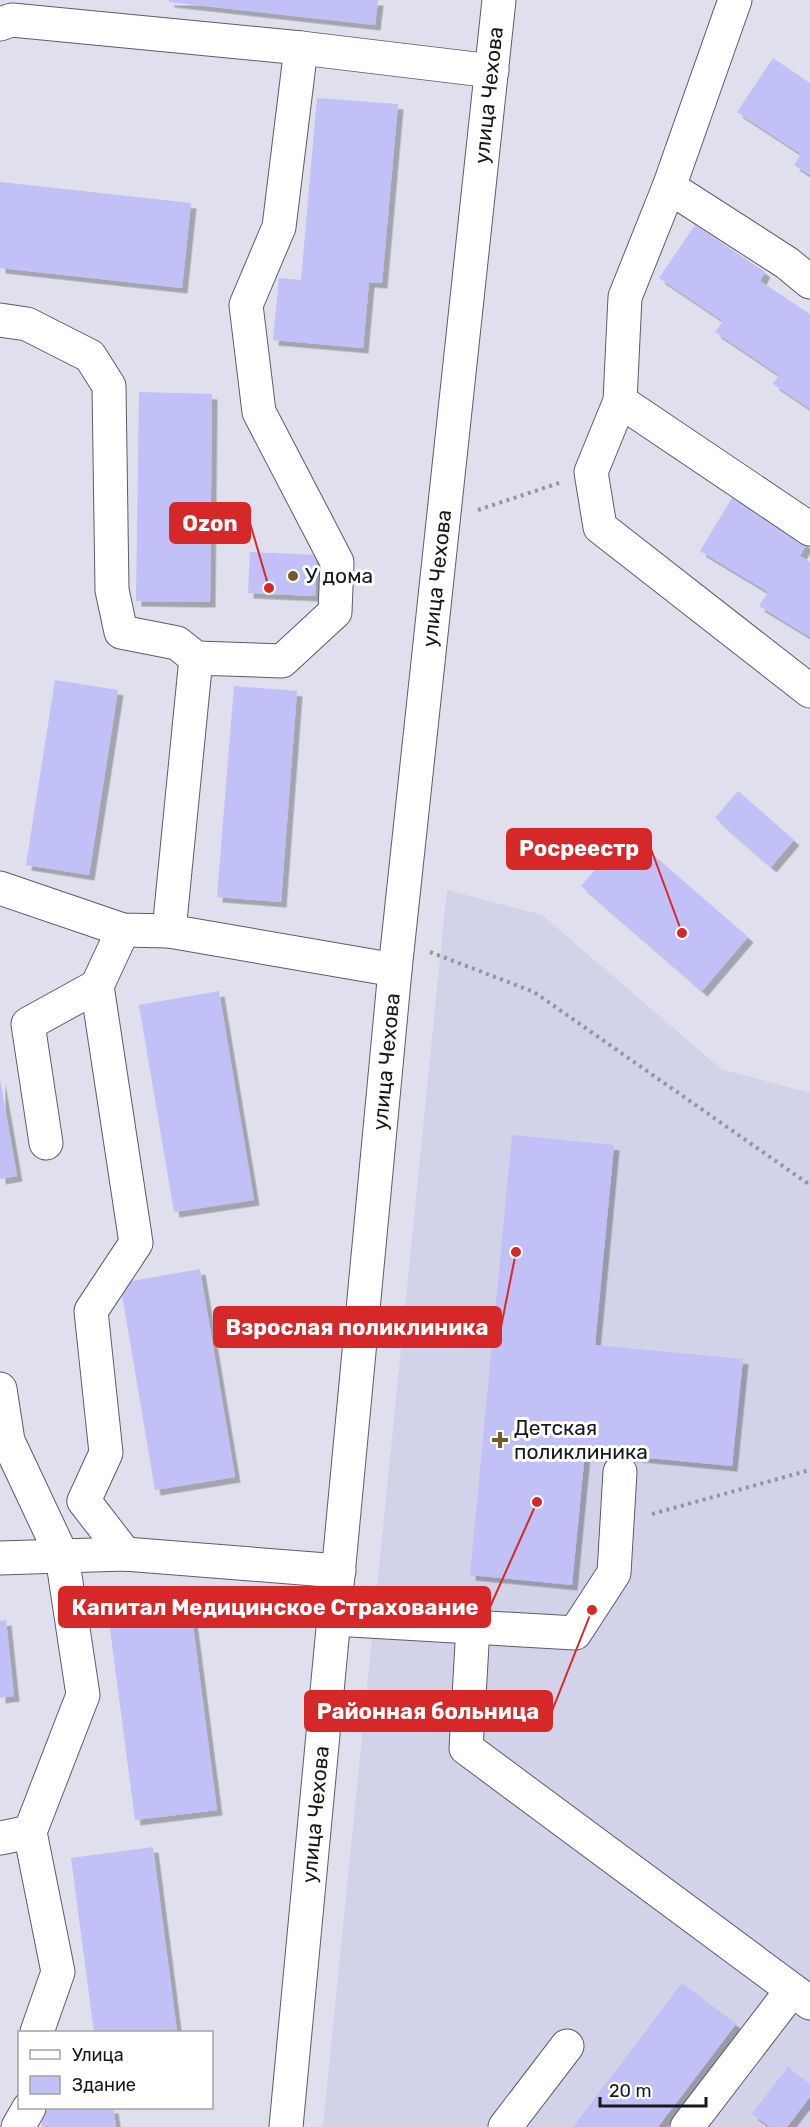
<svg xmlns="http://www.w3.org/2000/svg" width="810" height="2127" viewBox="0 0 810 2127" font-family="Rubik,sans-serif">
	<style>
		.built { fill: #d2d2e8 }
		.building { fill: #c1c0f7; filter: url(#shadow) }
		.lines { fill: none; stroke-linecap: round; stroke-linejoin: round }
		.minor-casing { stroke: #5d5d69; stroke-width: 35 }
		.path { stroke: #94949f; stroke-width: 4; stroke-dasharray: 3 4.5; stroke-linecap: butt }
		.minor { stroke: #fff; stroke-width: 33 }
		.poi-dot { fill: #76582d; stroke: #fff; stroke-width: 2 }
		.labels { text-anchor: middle; stroke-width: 6; stroke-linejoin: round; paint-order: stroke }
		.street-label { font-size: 21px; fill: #18191d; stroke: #fff }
		.poi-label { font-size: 21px; fill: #18191d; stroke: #fff; text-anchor: start }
		.leader { fill: none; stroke: #d62828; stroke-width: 2 }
		.callout-dot { fill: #d62828; stroke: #fff; stroke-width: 2 }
		.callout { fill: #d62828; stroke: #d62828; stroke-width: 2 }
		.callout-label { font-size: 22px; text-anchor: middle; font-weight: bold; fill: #fff }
	</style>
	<defs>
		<filter id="shadow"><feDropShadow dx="5.5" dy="5.5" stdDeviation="0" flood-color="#0004"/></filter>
	</defs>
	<rect width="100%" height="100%" fill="#dfdfee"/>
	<!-- built -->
	<polygon class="built" points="447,890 542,915 721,1069 810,1093 810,2127 323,2127"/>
	<!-- building -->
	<g class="building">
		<polygon points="169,0 378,0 375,25 169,2"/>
		<polygon points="773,58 810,83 810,175 794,165 801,154 737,112"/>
		<polygon points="317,98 398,104 382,283 369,282 363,348 273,340 279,278 301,280"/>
		<polygon points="0,182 191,203 182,288 0,268"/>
		<polygon points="695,225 765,272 760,281 810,314 810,409 773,384 779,375 715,332 723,321 659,278"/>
		<polygon points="139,392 212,394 210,602 136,601"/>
		<polygon points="732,498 807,544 800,556 810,562 810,637 759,606 768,592 700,551"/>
		<polygon points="250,552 317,555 315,596 248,593"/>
		<polygon points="55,680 118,690 89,875 26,865"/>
		<polygon points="234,686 297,691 281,902 217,897"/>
		<polygon points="738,791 794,840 771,867 715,818"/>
		<polygon points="627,832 748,937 702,991 581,886"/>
		<polygon points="219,991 254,1200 174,1212 139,1005"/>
		<polygon points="0,1079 17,1176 0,1179"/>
		<polygon points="512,1135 614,1145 595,1345 743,1359 732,1466 585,1452 572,1585 470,1575"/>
		<polygon points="200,1269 235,1477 155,1490 120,1283"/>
		<polygon points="189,1595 217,1810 135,1820 107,1606"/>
		<polygon points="6,1620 14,1696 0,1698 0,1621"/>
		<polygon points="153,1847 177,2032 94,2032 71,1858"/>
		<polygon points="682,1983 736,2024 658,2127 573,2127"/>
		<polygon points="788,2067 810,2084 810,2097 787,2127 770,2127 752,2114"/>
		<polygon points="64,2108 113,2108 116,2127 42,2127 40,2110"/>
	</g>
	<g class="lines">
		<defs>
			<g id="minor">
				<polyline points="735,0 669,187 625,297 620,401 591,472 600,527 810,691"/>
				<polyline points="0,24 12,20 301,48 492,71"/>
				<polyline points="669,187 787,263 810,282"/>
				<polyline points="0,320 27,324 90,356 109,386 112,590 121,632 177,643 196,658"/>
				<polyline points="620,401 810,529"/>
				<polyline points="0,888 123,930 169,931 395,970"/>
				<polyline points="123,930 97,986 136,1243 91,1311 106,1453 84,1501 125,1554"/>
				<polyline points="169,931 196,658 282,661 335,612 337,562 259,412 246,305 279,227 301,48"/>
				<polyline points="46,1143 28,1024 97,986"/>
				<polyline points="0,1389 8,1441 62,1556 83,1695 30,1832 58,1972 37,2032"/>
				<polyline points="0,1558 125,1554 339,1571"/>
				<polyline points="334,1619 575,1633 614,1573 620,1472"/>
				<polyline points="473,1627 466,1748 810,2003"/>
				<polyline points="0,1838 30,1832"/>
				<polyline points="18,2127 29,2108"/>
				<path id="s1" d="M286 2127 395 970 499 0"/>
				<polyline points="505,2127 567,2046"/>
				<polyline points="687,2127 792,1990"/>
			</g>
		</defs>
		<!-- minor casing -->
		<use href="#minor" class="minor-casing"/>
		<!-- path -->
		<g class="path">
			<polyline points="478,510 559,483"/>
			<polyline points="430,952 534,992 810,1185"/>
			<polyline points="652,1514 810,1470"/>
		</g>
		<!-- minor -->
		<use href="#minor" class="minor"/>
	</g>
	<!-- markers -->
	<g class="poi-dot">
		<circle cx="293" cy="576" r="6"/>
		<path d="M497 1431h6v6h6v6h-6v6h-6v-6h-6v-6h6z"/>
	</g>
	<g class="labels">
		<!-- street labels -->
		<g class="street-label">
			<text dy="7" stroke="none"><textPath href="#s1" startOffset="2042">улица Чехова</textPath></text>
			<text dy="7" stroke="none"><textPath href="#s1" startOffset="1556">улица Чехова</textPath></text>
			<text dy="7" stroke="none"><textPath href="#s1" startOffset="1070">улица Чехова</textPath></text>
			<text dy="7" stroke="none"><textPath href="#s1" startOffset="314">улица Чехова</textPath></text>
		</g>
		<!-- poi labels -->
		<g class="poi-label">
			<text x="305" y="583">У дома</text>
			<text x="514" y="1435">Детская<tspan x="514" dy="24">поликлиника</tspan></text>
		</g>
	</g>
	<!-- callouts -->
	<path class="leader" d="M269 588L250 523M682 933L651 849M516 1252L501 1327M537 1502L490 1607M592 1610L552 1711"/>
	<g class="callout-dot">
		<circle cx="269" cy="588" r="6"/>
		<circle cx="682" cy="933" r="6"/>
		<circle cx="516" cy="1252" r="6"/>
		<circle cx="537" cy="1502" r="6"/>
		<circle cx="592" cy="1610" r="6"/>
	</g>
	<g class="callout">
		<rect x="170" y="503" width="80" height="40" rx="6"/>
		<rect x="507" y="829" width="144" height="40" rx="6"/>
		<rect x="214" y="1307" width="287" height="40" rx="6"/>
		<rect x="59" y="1587" width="431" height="40" rx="6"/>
		<rect x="305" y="1691" width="247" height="40" rx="6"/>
	</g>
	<g class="callout-label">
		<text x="210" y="531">Ozon</text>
		<text x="579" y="856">Росреестр</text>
		<text x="357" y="1335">Взрослая поликлиника</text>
		<text x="275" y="1615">Капитал Медицинское Страхование</text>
		<text x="428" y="1719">Районная больница</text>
	</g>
	<!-- legend -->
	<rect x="18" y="2031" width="195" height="78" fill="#ffffff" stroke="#a3a3a5" stroke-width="1.5"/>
	<rect x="30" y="2050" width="30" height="9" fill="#ffffff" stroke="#a3a3a5" stroke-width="1.5"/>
	<text x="72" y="2061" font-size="18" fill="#18191d">Улица</text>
	<rect x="30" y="2076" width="30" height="18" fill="#c1c0f7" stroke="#a3a3a5" stroke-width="1.5"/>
	<text x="72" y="2091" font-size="18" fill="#18191d">Здание</text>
	<!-- scale -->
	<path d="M600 2097v9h106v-9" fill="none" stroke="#18191d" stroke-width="3"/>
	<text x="609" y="2097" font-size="18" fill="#18191d" stroke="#ffffff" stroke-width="4.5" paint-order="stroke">20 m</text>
</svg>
